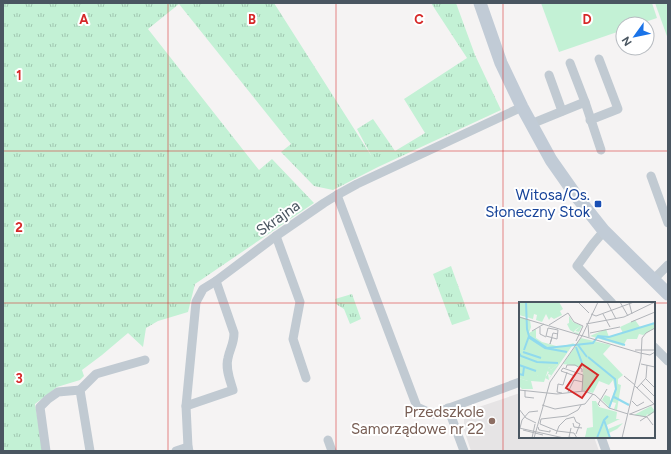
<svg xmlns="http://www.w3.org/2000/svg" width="671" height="454" viewBox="0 0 671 454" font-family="Figtree,sans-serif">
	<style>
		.education { fill: #e6e4e5 }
		.grass { fill: url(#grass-tufts) }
		.pitch { fill: #c3f1d5 }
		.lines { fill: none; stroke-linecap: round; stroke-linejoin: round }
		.street { stroke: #c1cad2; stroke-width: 9 }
		.secondary { stroke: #c1cbd6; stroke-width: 13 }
		.grid { fill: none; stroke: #d62828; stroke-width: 1; stroke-opacity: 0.55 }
		.transit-dot { fill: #1a4fb4; stroke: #fff; stroke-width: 1.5 }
		.education-dot { fill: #8d6e63; stroke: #fff; stroke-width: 1.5 }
		.labels { text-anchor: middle; stroke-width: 4; stroke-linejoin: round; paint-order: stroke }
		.transit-label { font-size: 15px; fill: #164399; stroke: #fff; text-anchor: end }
		.street-label { font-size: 15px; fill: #4a5661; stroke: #fff }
		.education-label { font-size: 15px; fill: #785e54; stroke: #fff; text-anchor: end }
		.inset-river { fill: none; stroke: #90daee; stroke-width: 2 }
		.inset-road { fill: none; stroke: #b1b4b9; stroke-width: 1 }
		.view { fill: #d62828; fill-opacity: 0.15; stroke: #d62828; stroke-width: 2 }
		.inset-edge { fill: none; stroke: #4a5661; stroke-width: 2 }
		.grid-label { font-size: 13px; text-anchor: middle; font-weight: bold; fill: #d62828; stroke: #fff; stroke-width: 4; stroke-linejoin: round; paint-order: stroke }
	</style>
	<defs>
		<pattern id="grass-tufts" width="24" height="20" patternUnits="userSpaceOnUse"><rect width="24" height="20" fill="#c3f1d5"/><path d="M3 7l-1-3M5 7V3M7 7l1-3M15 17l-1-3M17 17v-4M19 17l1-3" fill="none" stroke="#a0c6b0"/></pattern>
	</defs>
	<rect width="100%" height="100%" fill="#f5f3f3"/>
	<!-- education -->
	<polygon class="education" points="520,393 520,437 594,437 599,451 471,451 464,430 464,412"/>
	<!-- grass -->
	<g class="grass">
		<polygon points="3,3 274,3 372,157 357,129 373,119 395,151 425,133 404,99 467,58 431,3 456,3 475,55 501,110 378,167 333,190 314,186 281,152 291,144 179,4 148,29 259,170 272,159 314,203 195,284 188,312 158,321 146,328 143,347 128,333 102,355 82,370 84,376 80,380 57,387 35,404 43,451 3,451"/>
		<polygon points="451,266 470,319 452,325 433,274"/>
		<polygon points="352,294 361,319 350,324 344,309 336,304 335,299"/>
	</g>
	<!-- pitch -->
	<g class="pitch">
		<polygon points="541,3 652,3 657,18 639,24 623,24 623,30 559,52"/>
		<polygon points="655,3 668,3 668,39"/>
	</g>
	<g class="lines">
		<!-- street -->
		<g class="street">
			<polyline points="570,63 585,102"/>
			<polyline points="549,75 562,111"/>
			<polyline points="590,120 618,109 599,59"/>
			<polyline points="531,124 585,102 601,150"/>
			<polyline points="651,176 668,223"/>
			<polyline points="337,195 417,407 433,414 520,382"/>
			<polyline points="604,231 593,244 577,266 612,303"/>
			<polyline points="276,236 300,302 293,339 306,378"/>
			<polyline points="653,280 668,265"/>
			<polyline points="654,347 668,361"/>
			<path d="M186 406 233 390C230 380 225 368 228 358 230 348 234 344 234 333L216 281"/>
			<polyline points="448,408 464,451"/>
			<polyline points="601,437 606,451"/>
			<polyline points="328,440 332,451"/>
			<polyline points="46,451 40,407 48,399 58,392 80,390"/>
			<polyline points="90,451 80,390 96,374 145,360"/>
			<polyline points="176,451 188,447"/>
			<polyline points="189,451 188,447 186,406 196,302 203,289 216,281 276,236 324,203 337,195 357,184 522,107"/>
		</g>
		<!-- secondary -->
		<polyline class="secondary" points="480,3 501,63 522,107 551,160 577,197 604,231 668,294"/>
	</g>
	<!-- grid -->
	<path class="grid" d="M168 3V451M336 3V451M503 3V451M3 151H668M3 303H668"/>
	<!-- markers -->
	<rect class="transit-dot" x="594" y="200" width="8" height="8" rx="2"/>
	<circle class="education-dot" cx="492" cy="421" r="4"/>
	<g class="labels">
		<!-- transit labels -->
		<g class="transit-label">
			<text x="590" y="200">Witosa/Os.<tspan x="590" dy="17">Słoneczny Stok</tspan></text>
		</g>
		<!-- street labels -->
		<g class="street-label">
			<text transform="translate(278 218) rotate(-35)" y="5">Skrajna</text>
		</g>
		<!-- education labels -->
		<g class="education-label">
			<text x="484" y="417">Przedszkole<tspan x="484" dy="17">Samorządowe nr 22</tspan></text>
		</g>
	</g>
	<!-- overview -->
	<g transform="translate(519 302)">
		<rect width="136" height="136" fill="#f5f3f3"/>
		<path d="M0 0H40L44 7 41 9 43 13 35 17 32 15 30 18 27 12 23 20 17 18 18 13 15 12 14 17 0 13ZM0 14 11 18 12 25 10 31 17 27V36L23 40 41 45 55 41 30 77 32 73 29 72 30 78 26 76 30 70 28 69 30 65 32 68 38 63 26 64 18 74 9 79 0 76ZM50 14 54 20 63 24 60 30 56 29 62 24 56 28 55 30 60 31 59 33 51 28 48 22 50 21ZM116 18 121 25 136 21V26L124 33 120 32 118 37H108L104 44 114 47 71 34 87 27 90 35 104 31 101 25ZM62 36 92 43 84 52 104 73 99 77V82L102 83 98 108 95 107 97 101 93 100 91 106 83 98 86 93 91 95V99L93 96 96 87 94 78 90 83 80 79 74 91 63 88 64 65 44 62ZM73 99H77L80 105 98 110 97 117H101L88 123 89 127 104 121 98 127 90 131 92 136H66L68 126 74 125Z" fill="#c3f1d5"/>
		<path d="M27 61 39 62 32 68 30 65 25 80 12 79 14 87H3L0 84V76L9 79 8 71 18 74 20 67ZM80 124 75 136H66L68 128Z" fill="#c3f1d5"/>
		<path d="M132 104 136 109 130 114 128 112 127 115 115 113Z" fill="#c3f1d5"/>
		<path class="inset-river" d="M7 0 8 27 10 34 28 46 74 41 79 34 90 35 136 21M9 35 26 46 48 50M79 35 106 43M59 43 68 55M57 45 63 61M5 48 10 34M4 50 22 56M0 51 2 54 18 60 39 61M69 55 96 77 97 87 90 106M0 63 17 69M0 72 4 73 5 65M95 95 110 103M85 118 91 136M78 136 85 118 89 114"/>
		<path class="inset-road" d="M59 0 70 11M88 0 97 17M101 0 109 14M110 0 113 12M49 11 55 20 64 24M72 12 77 14 115 0M84 12 91 25M0 15 121 51 131 53 136 50M112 20 136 10M67 22 105 15 136 0M30 23 49 11M69 23 70 35M21 25V32L27 35M39 28 29 26 27 34 38 37 39 28M13 29 25 22M71 31 101 25M33 36 31 42 34 31 39 32M57 39 64 24M116 48H136M122 62 136 65M47 66 48 63H56L63 67V70M42 69 44 66 64 73 63 89M42 69 56 74M105 74 116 83M127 77 136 86M122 81 136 95M116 84 136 103M118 86 127 76 128 63M0 88 38 92 65 89 76 93 90 106 109 112M6 88V95L15 96M49 90 55 78 64 80M43 91 38 90 39 82 44 83 48 70M113 99 118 104 125 100M23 103 36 107 66 102 74 92M81 104 79 102 88 87M0 107 7 116 17 121M110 112 128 115 134 123M111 112 135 102M47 117 55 115 57 120 61 122 57 132M121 119 136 109M54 121 55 125 63 126M21 122 22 117 48 114 59 108 62 103M21 122 38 129 55 131 58 136M19 125 20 128 31 130V128M0 126 45 136M1 126 3 118 10 110 19 109M52 126 50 135 54 136M4 128 24 133M37 132 40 124 47 117M13 136 16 122M15 136 31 80 63 34 79 0M103 136 122 56 123 36 127 31 136 26"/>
		<path class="view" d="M63 62 79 73 63 96 47 86Z"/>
		<rect width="136" height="136" class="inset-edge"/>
	</g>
	<g class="grid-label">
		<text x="84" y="24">A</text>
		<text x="252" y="24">B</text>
		<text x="419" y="24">C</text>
		<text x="587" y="24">D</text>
		<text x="19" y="80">1</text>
		<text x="19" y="232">2</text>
		<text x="19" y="383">3</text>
	</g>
	<!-- border -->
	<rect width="671" height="454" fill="none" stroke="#4a5661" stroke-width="8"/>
	<!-- north arrow -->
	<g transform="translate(635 36) rotate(237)"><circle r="19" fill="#ffffff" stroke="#b7bbc0"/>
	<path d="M0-3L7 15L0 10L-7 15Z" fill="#1a73e8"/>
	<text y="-6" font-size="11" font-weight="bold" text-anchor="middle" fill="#4a5661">N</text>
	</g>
</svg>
